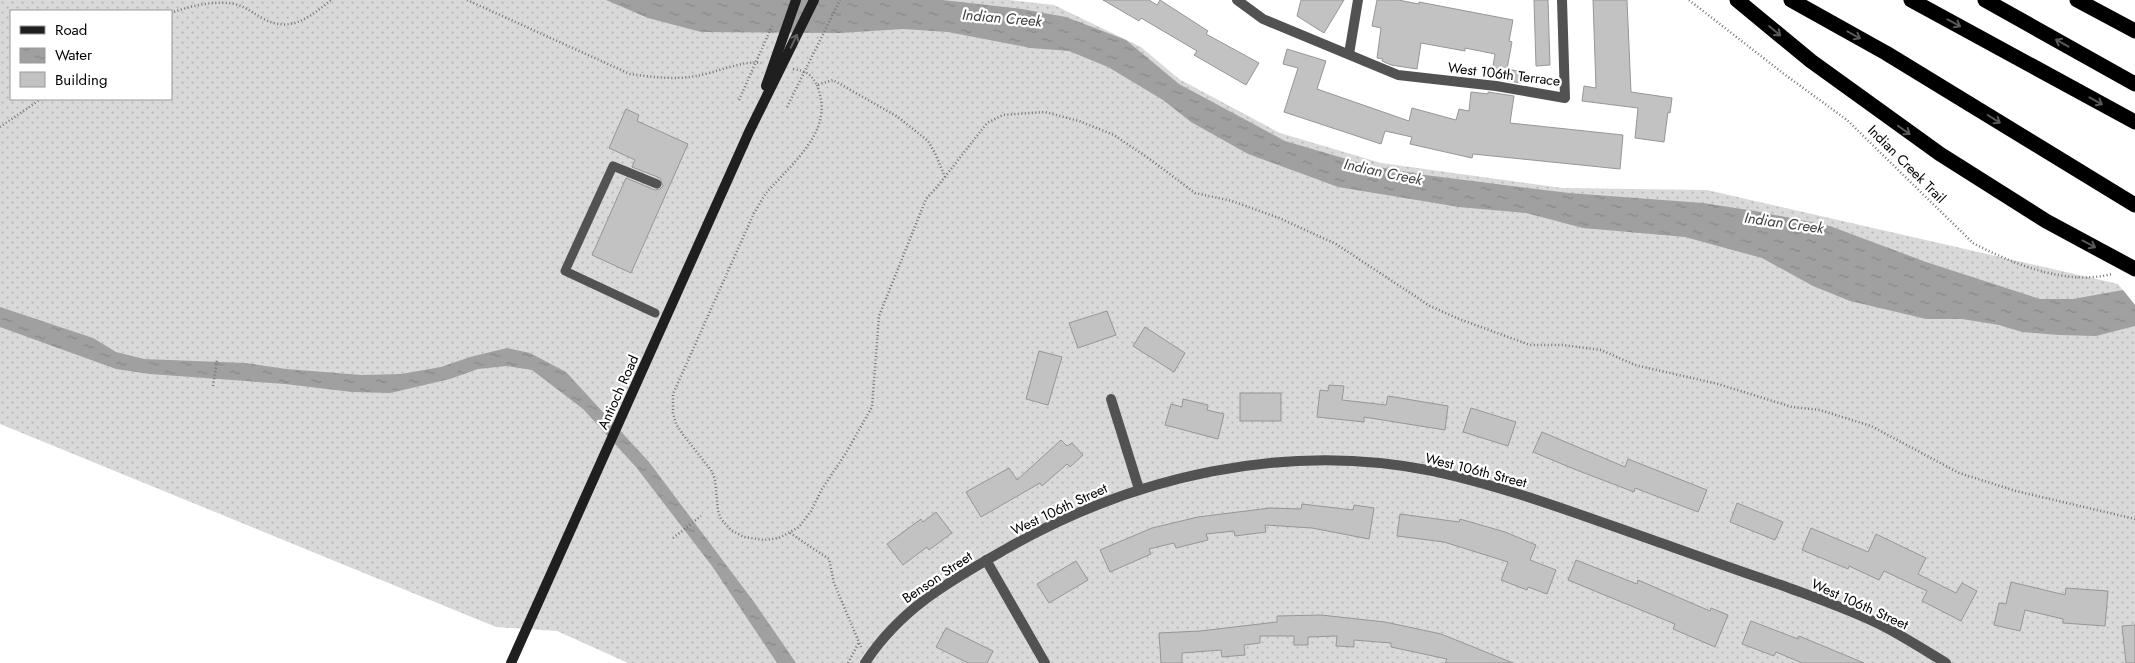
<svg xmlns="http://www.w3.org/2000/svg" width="2135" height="663" viewBox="0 0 2135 663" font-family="Jost,sans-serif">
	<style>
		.grass { fill: url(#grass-dots); fill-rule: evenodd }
		.water { fill: url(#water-ripples) }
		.building { fill: #c2c2c2; stroke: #969696 }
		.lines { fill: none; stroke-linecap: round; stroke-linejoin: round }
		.path { stroke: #747474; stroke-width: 2.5; stroke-dasharray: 1 2.5; stroke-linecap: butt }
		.service { stroke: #525252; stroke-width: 9 }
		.minor { stroke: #525252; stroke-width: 10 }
		.tertiary { stroke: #525252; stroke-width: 10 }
		.secondary { stroke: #1f1f1f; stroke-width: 10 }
		.motorway { stroke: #000; stroke-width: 15 }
		.oneway { stroke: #595959 }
		.oneway2 { stroke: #626262 }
		.labels { text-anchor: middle; stroke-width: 4.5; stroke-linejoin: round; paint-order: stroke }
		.street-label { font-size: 14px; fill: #000; stroke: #fff }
		.water-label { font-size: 15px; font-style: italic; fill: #414141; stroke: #fff }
	</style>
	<defs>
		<pattern id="grass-dots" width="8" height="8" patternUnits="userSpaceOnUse" patternTransform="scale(1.25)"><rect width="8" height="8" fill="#d9d9d9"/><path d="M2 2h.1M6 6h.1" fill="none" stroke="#b8b8b8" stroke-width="1.8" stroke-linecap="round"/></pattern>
		<pattern id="water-ripples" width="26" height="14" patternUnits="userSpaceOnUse" patternTransform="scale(1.25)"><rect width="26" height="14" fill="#a0a0a0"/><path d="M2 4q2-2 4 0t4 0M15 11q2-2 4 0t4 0" fill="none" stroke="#888"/></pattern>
	</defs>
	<rect width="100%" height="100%" fill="#fff"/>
	<!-- grass -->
	<path class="grass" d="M0 0H1009L1054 5 1141 47 1179 79 1280 133 1381 163 1562 188 1707 190 2118 284 2135 305V663H628L557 631 496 627 0 424ZM11 11H171V99H11Z"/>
	<!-- water -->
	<g class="water">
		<polygon points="606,0 943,0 1022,9 1066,17 1126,40 1179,84 1285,141 1367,165 1425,175 1569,193 1703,203 1755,211 1830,226 1926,262 2040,299 2073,299 2123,290 2135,305 2135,326 2096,336 2058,335 2022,332 1999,325 1962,319 1926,319 1850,301 1813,286 1762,258 1685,237 1583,228 1526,213 1459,207 1338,187 1248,154 1191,122 1163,100 1108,67 1069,51 1031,48 948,32 903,29 840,33 701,32 648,18"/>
		<polygon points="0,307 93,338 116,352 144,359 245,363 286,369 362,375 401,374 441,367 470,357 507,348 530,353 566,372 649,462 754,602 796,663 777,663 712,566 636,467 583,409 532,370 507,366 478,369 450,379 390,393 352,392 285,384 150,374 116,369 0,327"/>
	</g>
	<!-- building -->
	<g class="building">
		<polygon points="1103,0 1149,0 1157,5 1160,0 1208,31 1206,34 1259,63 1246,85 1194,55 1197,51 1175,38 1141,18 1139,21"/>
		<polygon points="1301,0 1344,0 1324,33 1297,16"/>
		<polygon points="1377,0 1398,0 1419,4 1419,2 1513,20 1509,41 1512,42 1507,69 1523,72 1521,83 1491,78 1495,54 1465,48 1465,51 1421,43 1417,69 1391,65 1382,61 1383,59 1377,58 1381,28 1372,26"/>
		<polygon points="1534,0 1548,0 1550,65 1536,66"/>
		<polygon points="1593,0 1627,0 1631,92 1672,98 1670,113 1668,112 1664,142 1635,138 1638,108 1582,101 1584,86 1596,88"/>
		<polygon points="1287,49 1326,61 1317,89 1409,121 1412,108 1456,120 1459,109 1469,111 1471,92 1488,94 1488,92 1514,96 1510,123 1623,135 1620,169 1473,154 1472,158 1410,144 1412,137 1385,131 1381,144 1284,112 1298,68 1283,64"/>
		<polygon points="626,109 639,115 637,121 688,144 631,273 592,255 626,178 655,190 660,189 663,186 660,178 632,167 635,160 609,148"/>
		<polygon points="1107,311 1116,335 1078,348 1069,323"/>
		<polygon points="1145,327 1185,353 1174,372 1133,346"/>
		<polygon points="1039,351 1062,357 1048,405 1026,399"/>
		<polygon points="1329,385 1344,386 1342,400 1386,405 1388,396 1448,406 1445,430 1364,417 1364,422 1317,417 1320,390 1328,391"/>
		<rect x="1240" y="393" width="41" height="28"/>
		<polygon points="1183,399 1208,405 1207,410 1224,414 1218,439 1165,425 1171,404 1182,407"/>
		<polygon points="1471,408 1516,422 1508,446 1463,432"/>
		<polygon points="1542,432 1625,467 1628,459 1707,490 1698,512 1635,488 1634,492 1574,469 1533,452"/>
		<polygon points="1061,440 1067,446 1072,443 1083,455 1070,467 1067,464 1042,486 1040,483 981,517 966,492 1009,468 1017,480"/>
		<polygon points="1737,503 1783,522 1775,540 1730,522"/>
		<polygon points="1302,504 1353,510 1354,505 1374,508 1369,539 1312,528 1265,525 1266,532 1235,536 1234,531 1206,534 1208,540 1176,548 1174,543 1149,549 1151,554 1110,572 1100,550 1152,528 1198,517 1270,508 1301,509"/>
		<polygon points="936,512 952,533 929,550 927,547 903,565 887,544 921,519 923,522"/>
		<polygon points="1400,514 1459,522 1460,519 1505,532 1536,545 1530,560 1556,570 1547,594 1528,587 1527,590 1501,580 1508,562 1444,542 1397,536"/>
		<polygon points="1811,528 1868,552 1876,534 1926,558 1918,574 1956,593 1962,583 1977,591 1961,621 1922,601 1927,591 1884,571 1879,580 1849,566 1848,569 1802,550"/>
		<polygon points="1576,560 1637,584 1638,580 1710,611 1711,608 1728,615 1715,647 1673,629 1675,624 1568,580"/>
		<polygon points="1076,561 1088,580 1049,603 1037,584"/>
		<polygon points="2011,582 2065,595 2066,588 2108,591 2105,626 2063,623 2063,619 2025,610 2020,631 1994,625 1999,603 2006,604"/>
		<polygon points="1321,615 1385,622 1441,634 1513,663 1445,663 1447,659 1391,647 1391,643 1354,640 1354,647 1336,646 1337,636 1308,637 1308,645 1294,645 1294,636 1260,636 1260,643 1244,645 1245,655 1222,657 1221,650 1182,653 1182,663 1161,663 1159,633 1200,631 1277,622 1277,616"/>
		<polygon points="1751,621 1798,639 1799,636 1864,663 1802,663 1776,652 1774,656 1742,644"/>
		<polygon points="2135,625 2135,663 2126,663 2122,626"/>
		<polygon points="946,628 993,651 987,663 968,663 936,647"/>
	</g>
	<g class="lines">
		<!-- path -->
		<g class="path">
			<path d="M467 0 630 74C652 77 675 80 696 76 715 73 743 60 761 63"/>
			<path d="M1689 0 1784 74 1847 120 1973 243C2013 264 2066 286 2112 274"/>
			<path d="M171 13C190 6 215 0 235 4 246 7 253 13 262 18 290 34 310 17 331 0"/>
			<path d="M793 69C806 71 811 74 817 85L833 80 898 117 928 141 935 153 945 177"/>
			<path d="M817 85C820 94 823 104 821 115 818 143 784 173 766 193 762 199 758 207 754 213L673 394V413L676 424 684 436 711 470 715 479 718 511 721 519 731 530 744 537 764 540 779 538 799 527 811 511 822 489 846 453 872 407 879 316 926 199 937 187 987 123 1003 115 1045 112 1079 121 1114 135 1151 160 1195 193 1232 201 1279 218 1336 244 1430 306 1459 319 1530 345H1563L1601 350 1635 365 1718 384 1792 407 1820 410 1871 426 1959 473 2016 491 2135 519"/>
			<polyline points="739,100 772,26"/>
			<polyline points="787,107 840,0"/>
			<polyline points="0,127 41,99"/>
			<polyline points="213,386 217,360"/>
			<polyline points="790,533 829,559 834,583 861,647"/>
			<polyline points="673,538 701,516"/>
			<polyline points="848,663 859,642"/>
		</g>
		<!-- service -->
		<polyline class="service" points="655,313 565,271 613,166 657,184"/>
		<!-- minor -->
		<g class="minor">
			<polyline points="1237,0 1263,19 1398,75 1496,86 1565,98 1562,0"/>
			<polyline points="1349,54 1358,0"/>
			<polyline points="1111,399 1139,489"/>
			<polyline points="986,560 1045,663"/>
		</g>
		<!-- tertiary -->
		<path class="tertiary" d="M865 663C901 608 950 581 1006 549 1133 476 1286 441 1433 471 1512 488 1588 518 1664 544 1703 558 1742 572 1781 585 1816 598 1852 610 1885 627 1906 638 1926 651 1946 663"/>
		<!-- secondary -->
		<g class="secondary">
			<polyline points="766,86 796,0"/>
			<polyline points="511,663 749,132 814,0"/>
		</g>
		<!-- motorway -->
		<g class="motorway">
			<polyline points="1737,0 1811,61 1940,154 2046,221 2135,269"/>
			<polyline points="1791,0 1886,53 2135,205"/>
			<polyline points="1911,0 2135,122"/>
			<polyline points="1985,0 2135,84"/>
			<polyline points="2077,0 2135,31"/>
		</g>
	</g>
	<!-- one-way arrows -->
	<defs><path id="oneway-shaft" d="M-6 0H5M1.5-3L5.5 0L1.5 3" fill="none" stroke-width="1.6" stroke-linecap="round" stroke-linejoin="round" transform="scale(1.25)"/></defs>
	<g class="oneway">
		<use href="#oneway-shaft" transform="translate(1954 23) rotate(28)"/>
		<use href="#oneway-shaft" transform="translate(1775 31) rotate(40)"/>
		<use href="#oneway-shaft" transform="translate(1854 35) rotate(29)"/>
		<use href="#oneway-shaft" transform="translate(2062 43) rotate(-151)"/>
		<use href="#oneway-shaft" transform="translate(2096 101) rotate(29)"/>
		<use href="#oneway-shaft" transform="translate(1994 119) rotate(32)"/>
		<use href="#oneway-shaft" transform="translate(1904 130) rotate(35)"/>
		<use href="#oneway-shaft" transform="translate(2089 244) rotate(28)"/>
	</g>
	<use class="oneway2" href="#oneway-shaft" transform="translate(794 41) rotate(-64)"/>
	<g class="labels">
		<!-- street labels -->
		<g class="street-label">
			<text transform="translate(1504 74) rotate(7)" y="5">West 106th Terrace</text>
			<text transform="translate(1907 164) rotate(45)" y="5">Indian Creek Trail</text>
			<text transform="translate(618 392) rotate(-66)" y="5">Antioch Road</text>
			<text transform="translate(1476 470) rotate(14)" y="5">West 106th Street</text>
			<text transform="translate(1059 509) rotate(-25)" y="5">West 106th Street</text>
			<text transform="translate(937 577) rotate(-34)" y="5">Benson Street</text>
			<text transform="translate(1860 604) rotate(24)" y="5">West 106th Street</text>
		</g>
		<!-- water labels -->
		<g class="water-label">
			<text transform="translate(1002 18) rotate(5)" y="5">Indian Creek</text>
			<text transform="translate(1383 172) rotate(12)" y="5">Indian Creek</text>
			<text transform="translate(1784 223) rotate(8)" y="5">Indian Creek</text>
		</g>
	</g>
	<!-- legend -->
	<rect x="10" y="10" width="162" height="90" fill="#ffffff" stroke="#999999"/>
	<rect x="20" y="26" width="25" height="8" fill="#1f1f1f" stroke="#999999"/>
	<text x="55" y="35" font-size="15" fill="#000000">Road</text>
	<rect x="20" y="48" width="25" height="15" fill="url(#water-ripples)" stroke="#999999"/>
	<text x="55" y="60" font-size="15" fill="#000000">Water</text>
	<rect x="20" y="72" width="25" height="15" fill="#c2c2c2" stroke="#999999"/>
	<text x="55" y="85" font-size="15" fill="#000000">Building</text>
</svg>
